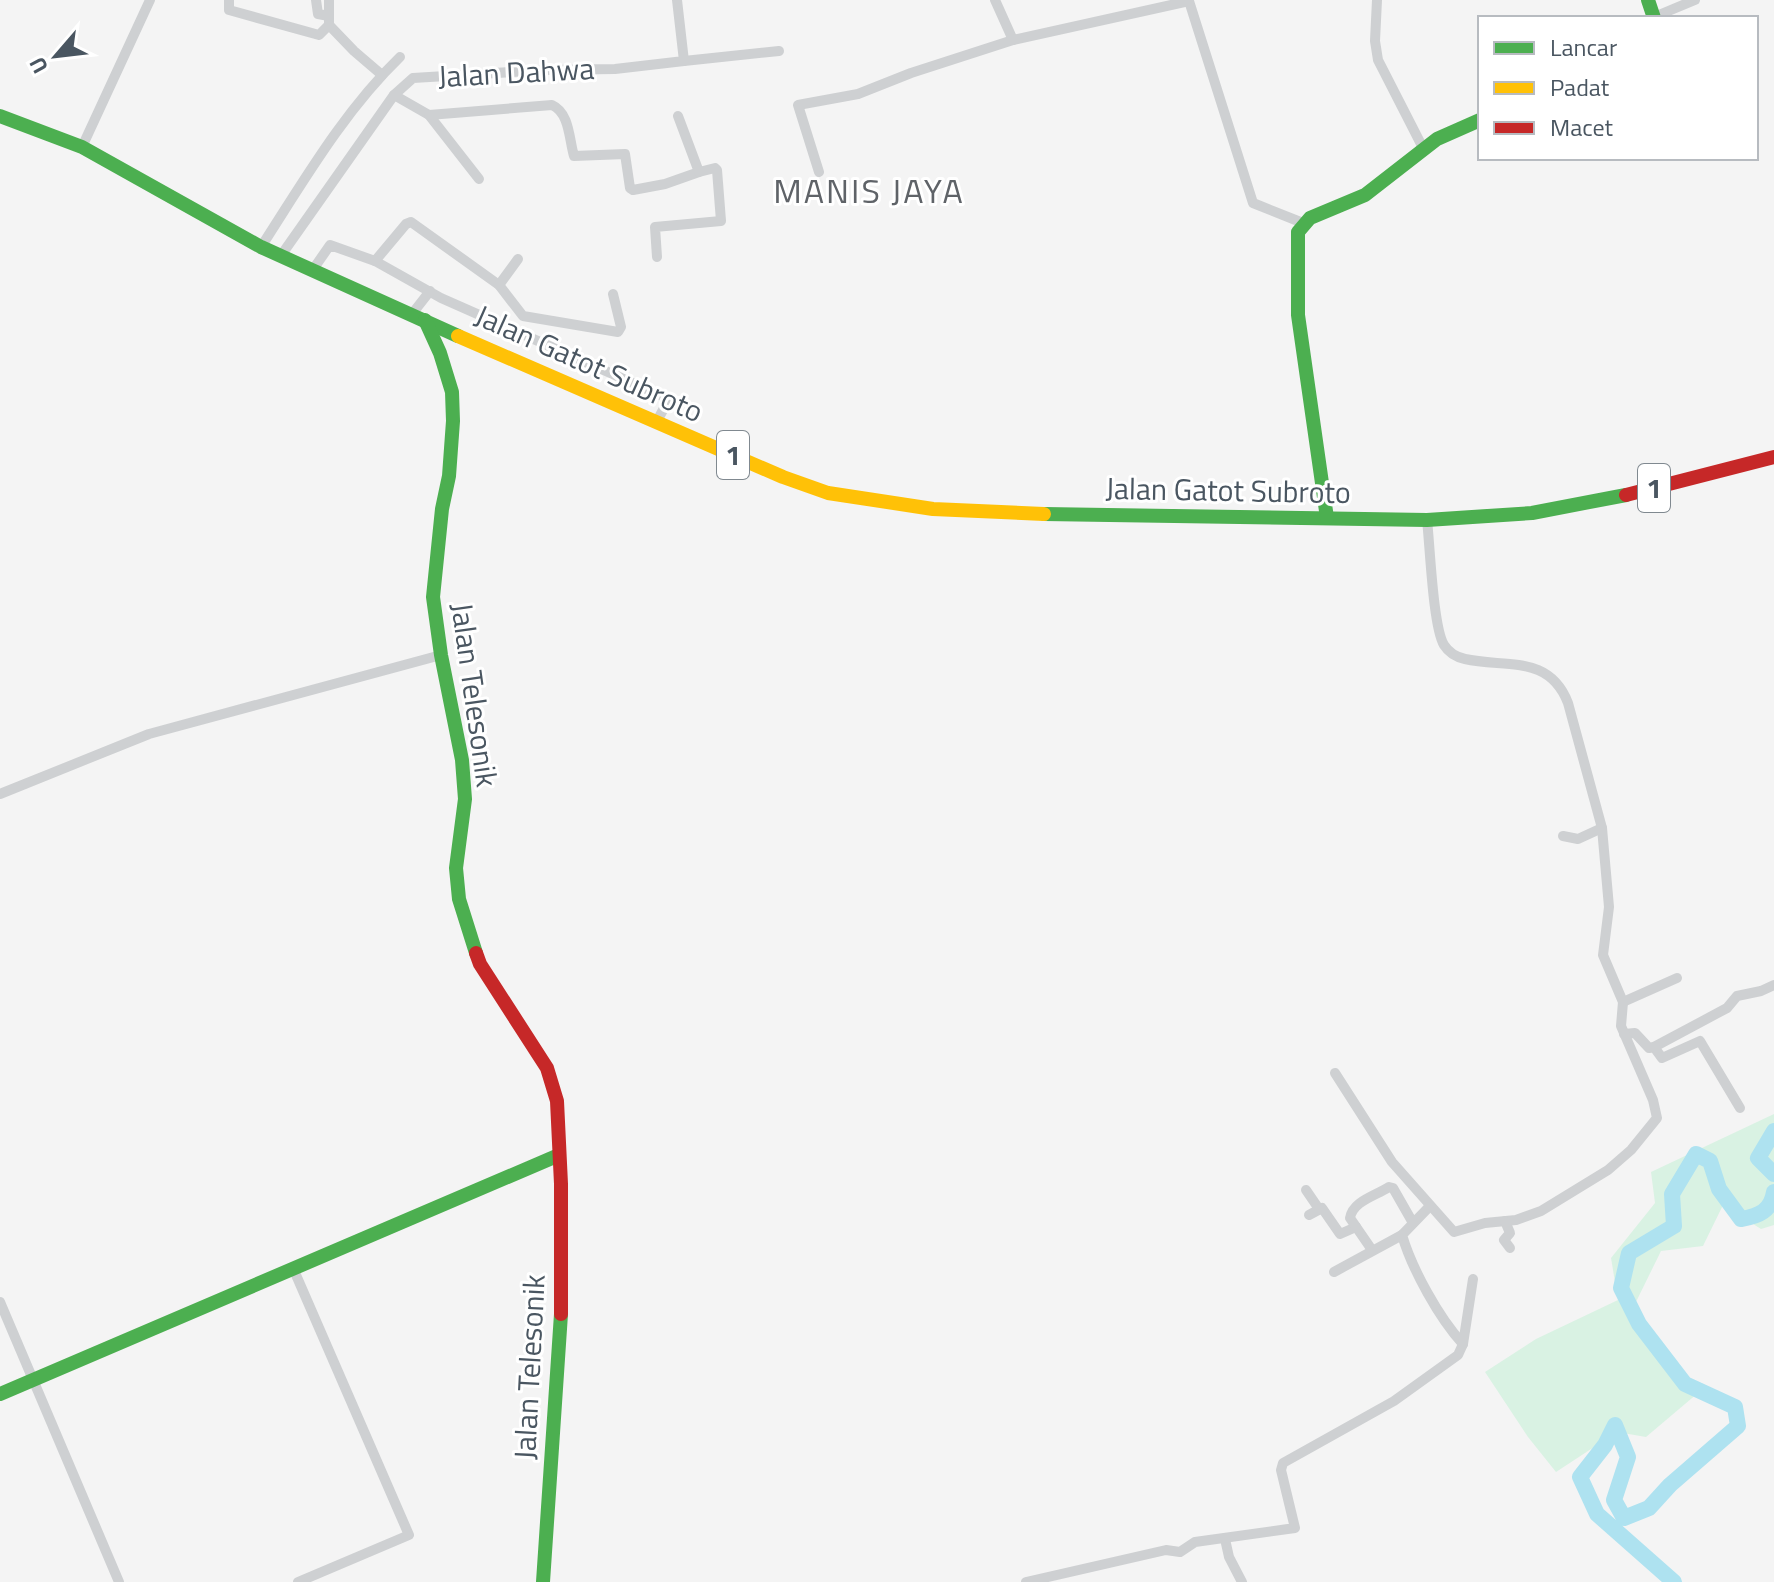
<svg xmlns="http://www.w3.org/2000/svg" width="1774" height="1582" viewBox="0 0 1774 1582" font-family="'Titillium Web',sans-serif">
	<style>
		.green { fill: #d9f2e3 }
		.lines { fill: none; stroke-linecap: round; stroke-linejoin: round }
		.river { stroke: #aee2f0; stroke-width: 16 }
		.street { stroke: #ced0d2; stroke-width: 10 }
		.fast { stroke: #4caf50; stroke-width: 14 }
		.slow { stroke: #ffc107; stroke-width: 14 }
		.jam { stroke: #c62828; stroke-width: 14 }
		.labels { text-anchor: middle; stroke-width: 6; stroke-linejoin: round; paint-order: stroke }
		.shield { fill: #fff; stroke: #808990; stroke-width: 2 }
		.shield-label { font-size: 28px; font-weight: bold; fill: #4a5661 }
		.street-label { font-size: 30px; fill: #4a5661; stroke: #fff }
		.quarter-label { font-size: 34px; letter-spacing: 2px; fill: #5f6368; stroke: #fff }
	</style>
	<rect width="100%" height="100%" fill="#f4f4f4"/>
	<!-- green -->
	<polygon class="green" points="1774,1114 1774,1225 1761,1229 1723,1205 1703,1246 1661,1251 1633,1308 1698,1393 1646,1437 1617,1432 1556,1472 1528,1437 1485,1372 1536,1339 1618,1300 1611,1258 1655,1203 1651,1172"/>
	<g class="lines">
		<!-- river -->
		<g class="river">
			<polyline points="1774,1131 1758,1158 1774,1174"/>
			<path d="M1674 1582 1597 1514 1580 1477 1605 1445 1615 1425 1628 1457 1614 1500 1624 1518 1649 1508 1670 1485 1738 1426 1735 1407 1685 1384 1639 1324 1621 1288 1629 1253 1674 1226 1672 1194 1696 1154 1710 1161 1719 1189 1741 1219C1759 1216 1771 1211 1774 1192"/>
		</g>
		<!-- street -->
		<g class="street">
			<polyline points="229,0 229,10 319,35 329,25 329,0"/>
			<polyline points="316,0 318,14 329,16"/>
			<polyline points="995,0 1013,40"/>
			<polyline points="1377,0 1375,41 1378,60 1423,148"/>
			<polyline points="1654,17 1695,0"/>
			<polyline points="329,25 354,51 382,75"/>
			<polyline points="684,61 779,51"/>
			<polyline points="394,95 429,115 479,179"/>
			<path d="M429 115 552 105C570 113 569 140 574 156L625 154 630 188 633 190 665 184 699 172 678 116"/>
			<polyline points="82,147 150,0"/>
			<polyline points="819,172 798,105 858,94 911,73 1013,40 1189,1 1253,203 1303,223"/>
			<path d="M261 247C303 182 344 111 400 57"/>
			<polyline points="280,257 394,95 413,78 545,70 615,69 684,61 677,0"/>
			<polyline points="657,257 655,227 721,221 717,170 715,168 699,172"/>
			<polyline points="375,261 406,224 411,222 499,285 523,316 618,332 621,327 613,294"/>
			<polyline points="312,271 330,245 375,261 441,298 669,399 657,421"/>
			<polyline points="499,285 518,259"/>
			<polyline points="412,314 430,291"/>
			<polyline points="0,794 149,734 441,655"/>
			<polyline points="1563,836 1578,839 1602,828"/>
			<polyline points="1623,1002 1677,978"/>
			<polyline points="1624,1034 1635,1033 1649,1048 1654,1047 1727,1008 1737,996 1761,991 1774,985"/>
			<polyline points="1654,1047 1662,1058 1700,1041 1740,1108"/>
			<path d="M1335 1073 1392 1162 1454 1232 1485 1223 1516 1220 1541 1211 1608 1170 1631 1150 1657 1118 1653 1100 1621 1026 1623 1002 1603 955 1609 907 1602 828 1568 703C1549 654 1505 668 1465 659 1456 657 1449 653 1444 645 1433 627 1430 546 1427 520"/>
			<polyline points="1306,1190 1319,1209"/>
			<path d="M1429 1207 1402 1235C1412 1269 1439 1318 1463 1344"/>
			<polyline points="1309,1215 1322,1208 1340,1234 1356,1227"/>
			<polyline points="1505,1221 1510,1233 1504,1240 1510,1248"/>
			<path d="M1372 1250 1350 1218C1353 1201 1375 1196 1389 1187L1393 1188 1413 1223"/>
			<polyline points="293,1268 409,1535 298,1582"/>
			<polyline points="1334,1272 1402,1235"/>
			<polyline points="0,1302 119,1582"/>
			<polyline points="1225,1539 1229,1557 1242,1582"/>
			<polyline points="1026,1582 1166,1550 1180,1552 1195,1542 1295,1528 1281,1470 1283,1463 1394,1401 1458,1355 1463,1344 1473,1279"/>
		</g>
		<!-- fast -->
		<g class="fast">
			<polyline points="1648,0 1654,18"/>
			<polyline points="0,116 82,147 261,247 458,336"/>
			<polyline points="425,320 440,353 452,392 453,421 449,476 442,509 433,597 441,655 462,760 465,799 456,868 459,899 476,953"/>
			<polyline points="1044,514 1427,520 1532,513 1626,495"/>
			<polyline points="1327,518 1298,315 1298,232 1310,218 1365,195 1437,139 1480,120"/>
			<polyline points="0,1394 559,1155"/>
			<polyline points="543,1582 561,1314"/>
		</g>
		<!-- slow -->
		<polyline class="slow" points="458,336 783,477 828,493 933,509 1044,514"/>
		<!-- jam -->
		<g class="jam">
			<polyline points="1626,495 1774,457"/>
			<polyline points="476,953 480,964 547,1068 557,1101 561,1184 561,1314"/>
		</g>
	</g>
	<g class="labels">
		<!-- shield labels -->
		<g class="shield">
			<rect x="717" y="431" width="32" height="48" rx="6"/>
			<rect x="1638" y="464" width="32" height="48" rx="6"/>
		</g>
		<g class="shield-label">
			<text x="733" y="465">1</text>
			<text x="1654" y="498">1</text>
		</g>
		<!-- street labels -->
		<g class="street-label">
			<text transform="translate(516 73) rotate(-3)" y="10">Jalan Dahwa</text>
			<text transform="translate(589 364) rotate(24)" y="10">Jalan Gatot Subroto</text>
			<text transform="translate(1228 491) rotate(1)" y="10">Jalan Gatot Subroto</text>
			<text transform="translate(474 695) rotate(82)" y="10">Jalan Telesonik</text>
			<text transform="translate(530 1367) rotate(-87)" y="10">Jalan Telesonik</text>
		</g>
		<!-- quarter labels -->
		<g class="quarter-label">
			<text x="869" y="203">MANIS JAYA</text>
		</g>
	</g>
	<!-- legend -->
	<rect x="1478" y="16" width="280" height="144" fill="#ffffff" stroke="#b7bbc0" stroke-width="2"/>
	<rect x="1494" y="42" width="40" height="12" fill="#4caf50" stroke="#b7bbc0" stroke-width="2"/>
	<text x="1550" y="56" font-size="24" fill="#4a5661">Lancar</text>
	<rect x="1494" y="82" width="40" height="12" fill="#ffc107" stroke="#b7bbc0" stroke-width="2"/>
	<text x="1550" y="96" font-size="24" fill="#4a5661">Padat</text>
	<rect x="1494" y="122" width="40" height="12" fill="#c62828" stroke="#b7bbc0" stroke-width="2"/>
	<text x="1550" y="136" font-size="24" fill="#4a5661">Macet</text>
	<!-- north arrow -->
	<g transform="translate(56 56) rotate(242)" stroke="#ffffff" stroke-width="6" paint-order="stroke">
	<path d="M0-6L14 30L0 20L-14 30Z" fill="#4a5661"/>
	<text y="-12" font-size="22" font-weight="bold" text-anchor="middle" fill="#4a5661">U</text>
	</g>
</svg>
